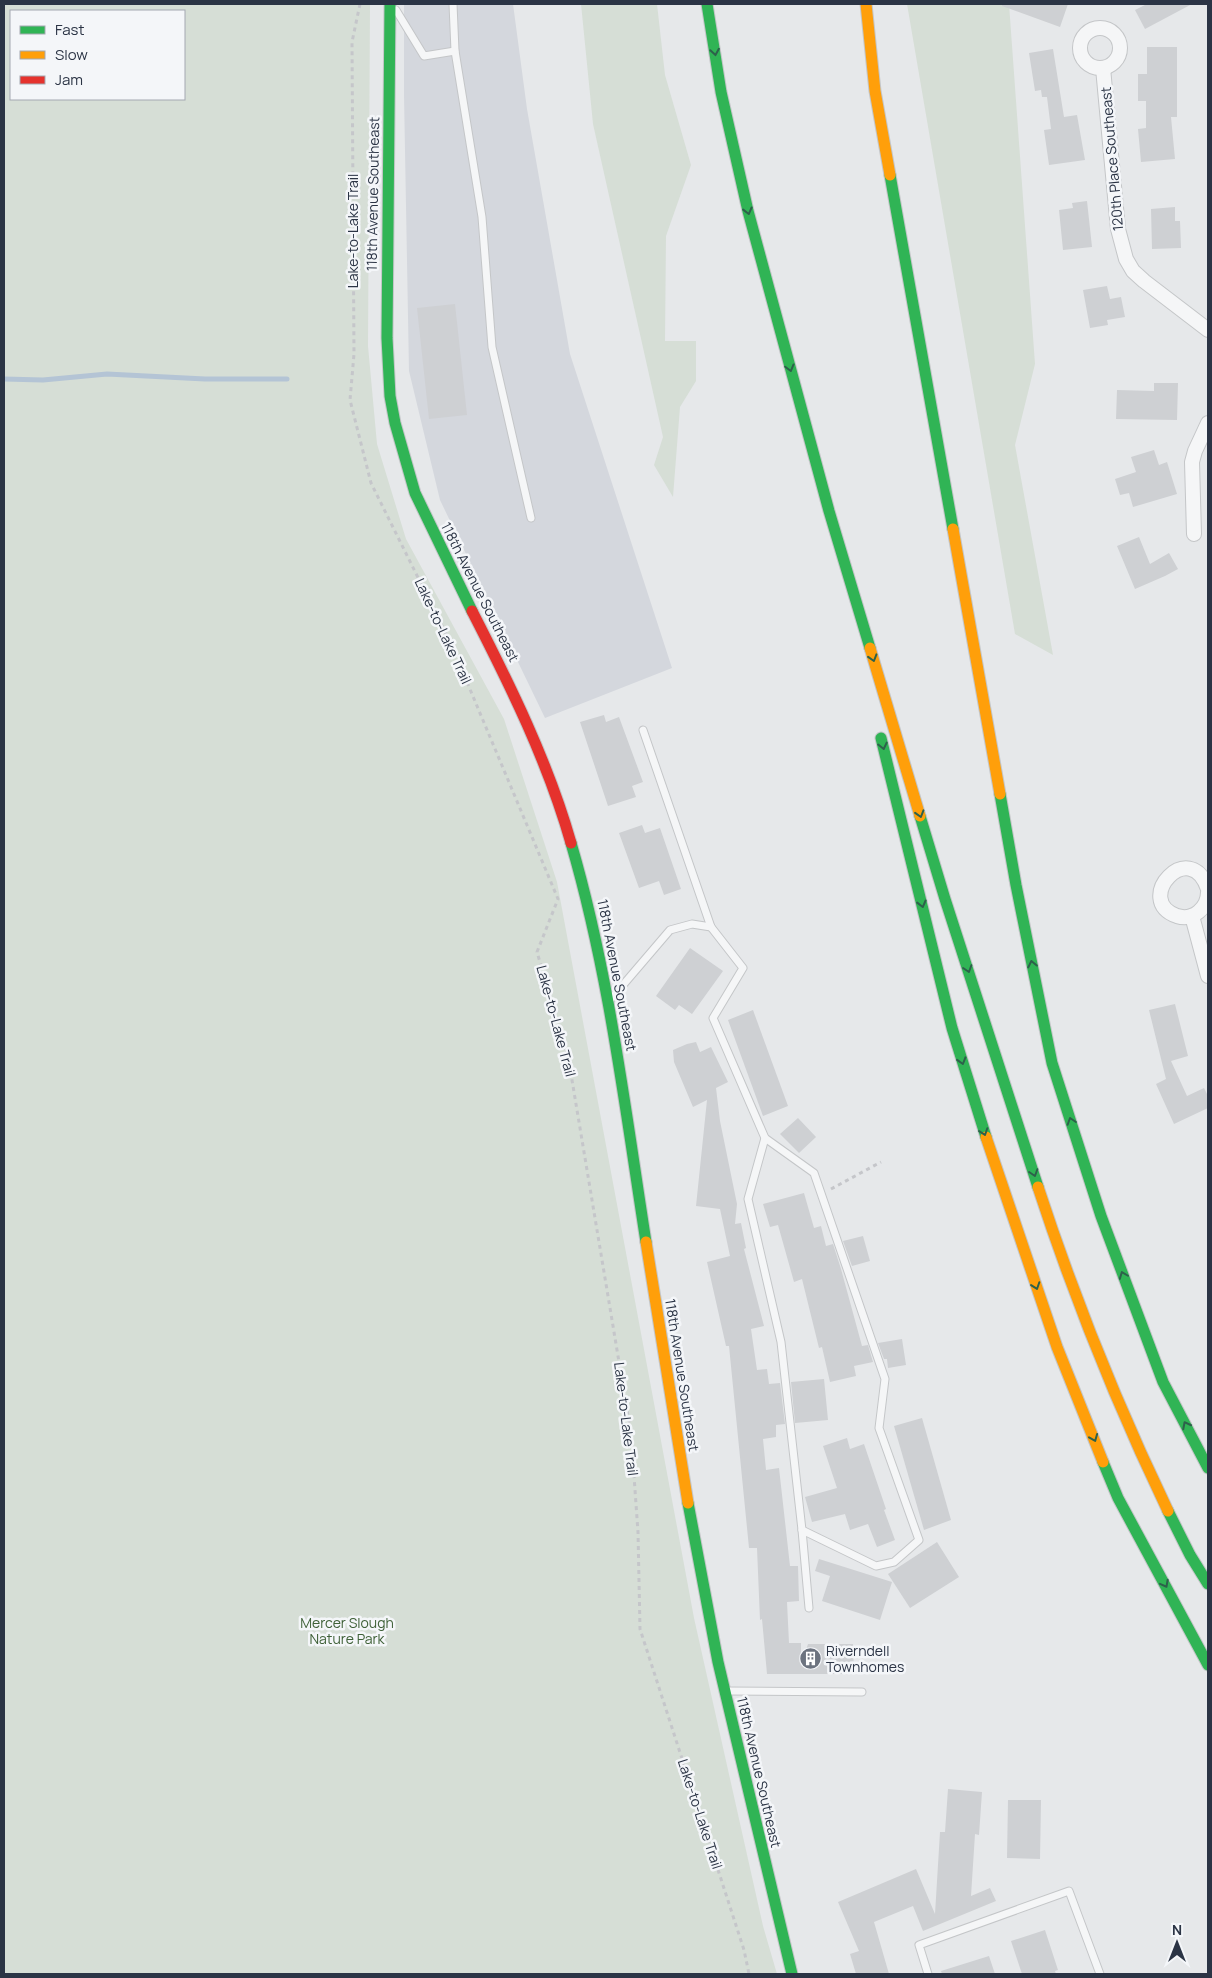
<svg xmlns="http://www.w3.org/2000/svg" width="1212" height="1978" viewBox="0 0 1212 1978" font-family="Manrope,sans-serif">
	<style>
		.built { fill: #d4d7dd }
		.green { fill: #d6ded6; fill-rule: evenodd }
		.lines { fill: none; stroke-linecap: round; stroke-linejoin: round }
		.stream { stroke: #b4c4d5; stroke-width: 5 }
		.building { fill: #ced0d3 }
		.lane-casing { stroke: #c4c6c8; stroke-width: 9 }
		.street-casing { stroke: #c4c6c8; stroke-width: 16 }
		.fast-casing { stroke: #c4c6c8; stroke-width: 13 }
		.slow-casing { stroke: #c4c6c8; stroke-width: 13 }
		.jam-casing { stroke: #c4c6c8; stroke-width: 13 }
		.path { stroke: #c5c6ca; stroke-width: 3; stroke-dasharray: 4 4; stroke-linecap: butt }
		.lane { stroke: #f5f6f7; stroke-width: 7 }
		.street { stroke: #f5f6f7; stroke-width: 14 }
		.fast { stroke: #30b455; stroke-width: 11 }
		.slow { stroke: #ff9f0a; stroke-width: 11 }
		.jam { stroke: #e5322d; stroke-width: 11 }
		.oneway { stroke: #2d614b }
		.labels { text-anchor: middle; stroke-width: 5; stroke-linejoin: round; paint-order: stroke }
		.street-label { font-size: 14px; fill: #2b3445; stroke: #f4f6f9 }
		.park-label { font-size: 14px; fill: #3f6138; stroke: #f4f6f9 }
		.poi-label { font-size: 14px; fill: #2b3445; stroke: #f4f6f9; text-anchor: start }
	</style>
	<rect width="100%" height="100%" fill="#e6e8ea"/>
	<!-- built -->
	<polygon class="built" points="404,4 513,4 527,109 570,354 672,668 545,718 440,500 409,371 404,95"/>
	<!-- green -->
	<g class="green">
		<path d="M4 4H370L368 346 377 444 406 539 504 719 557 882 694 1618 763 1926 777 1974H4ZM11 11H184V99H11Z"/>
		<polygon points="581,4 657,4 665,75 691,165 666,236 665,341 696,341 696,381 680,407 673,497 654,465 663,437 593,124"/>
		<polygon points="907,4 1009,4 1035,364 1015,445 1053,655 1015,634"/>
	</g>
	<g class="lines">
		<!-- stream -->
		<polyline class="stream" points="4,379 43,380 107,374 205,379 287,379"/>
	</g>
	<!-- building -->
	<g class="building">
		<polygon points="1002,4 1068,4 1060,27 1002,6"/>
		<polygon points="1147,4 1192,4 1145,29 1135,10"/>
		<polygon points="1147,47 1177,47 1177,117 1171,117 1175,159 1141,162 1138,129 1146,128 1146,101 1138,101 1138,74 1147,74"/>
		<polygon points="1053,49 1064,117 1077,115 1085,160 1049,165 1044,130 1051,129 1047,97 1042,97 1041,90 1035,91 1029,53"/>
		<polygon points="1087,201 1092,247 1063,250 1059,210 1073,208 1072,203"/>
		<polygon points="1175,207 1175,221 1180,221 1181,248 1152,249 1151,209"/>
		<polygon points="1107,286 1110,299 1121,297 1125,317 1107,320 1108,325 1090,328 1083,290"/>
		<polygon points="455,304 467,415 429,419 417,308"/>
		<polygon points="1154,383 1178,383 1177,420 1116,419 1117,390 1154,391"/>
		<polygon points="1154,450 1159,465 1167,462 1177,494 1133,507 1129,493 1120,495 1115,479 1136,472 1131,457"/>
		<polygon points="1139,537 1150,564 1169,553 1178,569 1165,576 1135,589 1117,546"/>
		<polygon points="604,715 606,722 619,717 643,782 632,786 636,797 608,806 580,722"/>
		<polygon points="642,825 645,833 660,828 681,889 664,895 659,881 639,888 619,833"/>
		<polygon points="690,948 723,971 692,1014 679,1005 675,1010 656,996"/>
		<polygon points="1175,1004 1188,1056 1171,1061 1187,1096 1204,1088 1208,1096 1208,1108 1174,1124 1156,1084 1166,1079 1149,1010"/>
		<polygon points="753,1010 788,1106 763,1116 728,1020"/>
		<polygon points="696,1042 700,1052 711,1047 728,1082 716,1088 720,1121 737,1204 735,1224 741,1223 746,1248 744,1249 764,1326 751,1329 757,1370 767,1369 769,1384 780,1383 785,1424 776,1425 776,1437 763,1439 766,1470 779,1468 790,1566 798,1566 799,1601 787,1602 789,1643 801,1643 801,1665 808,1644 853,1644 854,1674 767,1674 762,1619 760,1620 757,1548 749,1548 729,1346 726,1346 707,1262 730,1256 720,1209 696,1206 707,1100 693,1107 674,1062 673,1050 687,1044"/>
		<polygon points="798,1118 816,1137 799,1153 780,1134"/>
		<polygon points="804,1193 814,1228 821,1226 826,1246 833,1244 841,1269 862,1346 868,1345 873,1362 854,1366 856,1376 830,1382 822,1347 819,1348 802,1279 794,1282 778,1225 770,1227 763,1204"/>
		<polygon points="863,1236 870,1261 852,1266 843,1241"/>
		<polygon points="902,1339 906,1365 888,1368 887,1359 884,1359 878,1343"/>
		<polygon points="824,1379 828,1420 795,1423 791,1382"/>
		<polygon points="922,1418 951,1520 924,1530 894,1426"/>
		<polygon points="847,1438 850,1449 864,1444 886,1509 884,1510 895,1540 877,1547 868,1524 850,1530 845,1514 812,1522 805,1497 837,1488 823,1446"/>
		<polygon points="937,1542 959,1577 910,1608 888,1574"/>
		<polygon points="819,1559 892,1582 880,1620 822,1601 830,1576 815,1571"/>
		<polygon points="948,1789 982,1792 979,1835 975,1834 971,1896 990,1888 996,1901 923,1931 913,1906 874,1922 889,1974 856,1974 850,1954 859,1951 838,1902 916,1869 935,1914 940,1832 945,1832"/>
		<polygon points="1008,1800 1041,1800 1040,1859 1007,1858"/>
		<polygon points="1045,1930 1058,1970 1055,1971 1056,1974 1022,1974 1011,1941"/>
		<polygon points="989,1956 995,1974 942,1974 941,1971"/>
	</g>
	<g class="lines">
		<defs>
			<g id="lane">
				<polyline points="453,4 455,51 482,217 492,347 531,518"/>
				<polyline points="396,10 424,56 455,51"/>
				<polyline points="643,730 711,927 743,968 713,1018 765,1138 814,1173 885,1379 879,1428 919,1540 894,1562 876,1566 802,1530"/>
				<polyline points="611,999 670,930 692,924 711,927"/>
				<polyline points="765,1138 748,1199 781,1342 802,1530 809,1608"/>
				<polyline points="727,1691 862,1692"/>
				<polyline points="928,1974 919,1945 1069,1891 1100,1974"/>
			</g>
			<g id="street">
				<circle cx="1100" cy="48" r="20"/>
				<polyline points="1103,68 1118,229 1126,259 1133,271 1144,281 1208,330"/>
				<polyline points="1194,534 1192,462 1195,451 1208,423"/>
				<path d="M1208 889C1190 836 1132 900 1177 916 1193 921 1208 908 1208 892"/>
				<polyline points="1192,916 1208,976"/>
			</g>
			<g id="fast">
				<polyline points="390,4 387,338 390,396 395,423 415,493 472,611"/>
				<polyline points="707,4 721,92 748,211 829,511 870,648"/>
				<polyline points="890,175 953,529"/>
				<polyline points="881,738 952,1028 986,1137"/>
				<polyline points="1000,794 1016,885 1052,1063 1101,1216 1163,1382 1208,1468"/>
				<polyline points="920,816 945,899 1038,1187"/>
				<path d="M571 843C609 973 625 1108 646 1242"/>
				<polyline points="1103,1462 1118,1498 1208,1665"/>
				<polyline points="688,1503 718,1662 792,1974"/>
				<polyline points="1168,1511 1190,1555 1208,1584"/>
			</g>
			<g id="slow">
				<polyline points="866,4 875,91 890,175"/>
				<polyline points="953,529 1000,794"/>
				<polyline points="870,648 920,816"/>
				<polyline points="986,1137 1057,1347 1103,1462"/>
				<path d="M1038 1187C1074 1297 1118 1407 1168 1511"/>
				<polyline points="646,1242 688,1503"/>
			</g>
			<path id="jam" d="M472 611C510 685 548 762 571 843"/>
		</defs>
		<!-- lane casing -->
		<use href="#lane" class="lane-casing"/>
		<!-- street casing -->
		<use href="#street" class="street-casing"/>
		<!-- fast casing -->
		<use href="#fast" class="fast-casing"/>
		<!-- slow casing -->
		<use href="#slow" class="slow-casing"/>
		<!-- jam casing -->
		<use href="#jam" class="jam-casing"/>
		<!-- path -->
		<g class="path">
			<polyline points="360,4 352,42 354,354 350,400 371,483 451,644 558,899 537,952 568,1056 631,1434 638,1532 640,1629 744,1950 749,1974"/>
			<polyline points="831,1189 881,1162"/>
		</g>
		<!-- lane -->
		<use href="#lane" class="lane"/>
		<!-- street -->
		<use href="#street" class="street"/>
		<!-- fast -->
		<use href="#fast" class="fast"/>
		<!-- slow -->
		<use href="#slow" class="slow"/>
		<!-- jam -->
		<use href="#jam" class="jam"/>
	</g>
	<!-- one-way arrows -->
	<defs><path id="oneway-chevron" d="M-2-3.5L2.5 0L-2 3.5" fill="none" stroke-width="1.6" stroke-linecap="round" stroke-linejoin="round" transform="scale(1.25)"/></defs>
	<g class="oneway">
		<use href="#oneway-chevron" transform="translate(715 52) rotate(81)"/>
		<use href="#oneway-chevron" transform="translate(748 211) rotate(76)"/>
		<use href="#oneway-chevron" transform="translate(790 368) rotate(75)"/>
		<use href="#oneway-chevron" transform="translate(873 658) rotate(73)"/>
		<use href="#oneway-chevron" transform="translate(883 746) rotate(77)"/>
		<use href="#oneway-chevron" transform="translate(920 814) rotate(73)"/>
		<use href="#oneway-chevron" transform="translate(922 904) rotate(76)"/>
		<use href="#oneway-chevron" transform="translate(1032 964) rotate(-102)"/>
		<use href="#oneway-chevron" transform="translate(968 969) rotate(72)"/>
		<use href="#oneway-chevron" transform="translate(962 1061) rotate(73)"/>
		<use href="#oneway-chevron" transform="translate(1071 1121) rotate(-108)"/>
		<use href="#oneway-chevron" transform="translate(984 1132) rotate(71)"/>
		<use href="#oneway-chevron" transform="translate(1034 1173) rotate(72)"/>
		<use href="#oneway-chevron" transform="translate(1123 1275) rotate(-111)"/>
		<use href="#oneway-chevron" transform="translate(1036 1286) rotate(71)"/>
		<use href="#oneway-chevron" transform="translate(1186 1425) rotate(-117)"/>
		<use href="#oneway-chevron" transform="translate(1094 1438) rotate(68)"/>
		<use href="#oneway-chevron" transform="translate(1165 1584) rotate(62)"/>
	</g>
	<!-- icons -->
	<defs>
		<symbol id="building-disc" viewBox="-11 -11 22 22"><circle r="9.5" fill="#6c737f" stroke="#f4f6f9"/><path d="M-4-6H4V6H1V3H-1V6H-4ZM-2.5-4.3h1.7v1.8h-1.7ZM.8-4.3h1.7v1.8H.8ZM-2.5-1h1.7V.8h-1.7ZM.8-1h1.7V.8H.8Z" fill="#fff"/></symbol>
	</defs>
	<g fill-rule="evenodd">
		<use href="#building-disc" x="798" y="1646" width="25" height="25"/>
	</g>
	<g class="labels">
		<!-- street labels -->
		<g class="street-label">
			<text transform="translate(1112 159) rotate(-95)" y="5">120th Place Southeast</text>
			<text transform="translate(373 194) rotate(-89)" y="5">118th Avenue Southeast</text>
			<text transform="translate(353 231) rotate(-90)" y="5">Lake-to-Lake Trail</text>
			<text transform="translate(480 592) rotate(63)" y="5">118th Avenue Southeast</text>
			<text transform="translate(443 631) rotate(65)" y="5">Lake-to-Lake Trail</text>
			<text transform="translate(617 975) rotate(79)" y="5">118th Avenue Southeast</text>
			<text transform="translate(556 1021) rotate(75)" y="5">Lake-to-Lake Trail</text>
			<text transform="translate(682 1375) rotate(81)" y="5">118th Avenue Southeast</text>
			<text transform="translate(626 1419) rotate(83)" y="5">Lake-to-Lake Trail</text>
			<text transform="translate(759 1772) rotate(77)" y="5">118th Avenue Southeast</text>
			<text transform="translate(700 1814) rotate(72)" y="5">Lake-to-Lake Trail</text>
		</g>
		<!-- park labels -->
		<g class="park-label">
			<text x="347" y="1628">Mercer Slough<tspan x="347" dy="16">Nature Park</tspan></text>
		</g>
		<!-- poi labels -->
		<g class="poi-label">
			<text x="826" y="1656">Riverndell<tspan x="826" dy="16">Townhomes</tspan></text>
		</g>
	</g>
	<!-- border -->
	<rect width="1212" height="1978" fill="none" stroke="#2b3445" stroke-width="10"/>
	<!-- legend -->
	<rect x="10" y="10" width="175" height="90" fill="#f4f6f9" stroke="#a4a8b1"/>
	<rect x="20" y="26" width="25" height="8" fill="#30b455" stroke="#a4a8b1"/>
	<text x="55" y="35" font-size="15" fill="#2b3445">Fast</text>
	<rect x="20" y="51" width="25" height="8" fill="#ff9f0a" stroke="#a4a8b1"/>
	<text x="55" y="60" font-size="15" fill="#2b3445">Slow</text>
	<rect x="20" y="76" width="25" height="8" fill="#e5322d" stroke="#a4a8b1"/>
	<text x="55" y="85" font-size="15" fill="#2b3445">Jam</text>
	<!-- north arrow -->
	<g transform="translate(1177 1943)" stroke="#f4f6f9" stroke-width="4" paint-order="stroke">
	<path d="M0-4L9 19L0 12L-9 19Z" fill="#2b3445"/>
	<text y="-8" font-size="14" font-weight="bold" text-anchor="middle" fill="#2b3445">N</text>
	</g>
</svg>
